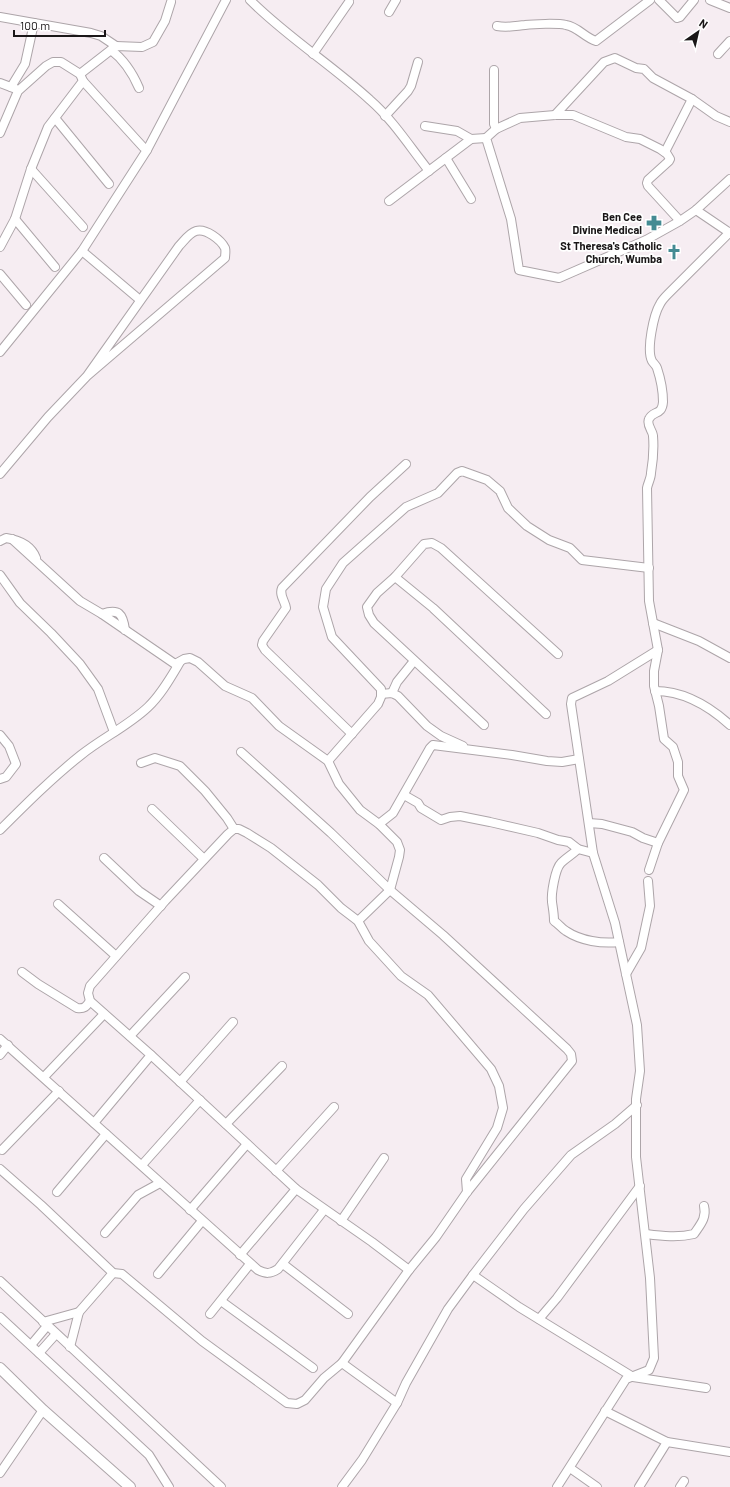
<svg xmlns="http://www.w3.org/2000/svg" width="730" height="1487" viewBox="0 0 730 1487" font-family="Barlow,sans-serif">
	<style>
		.lines { fill: none; stroke-linecap: round; stroke-linejoin: round }
		.minor-casing { stroke: #ada5a9; stroke-width: 10 }
		.major-casing { stroke: #ada5a9; stroke-width: 12 }
		.minor { stroke: #fff; stroke-width: 8 }
		.major { stroke: #fff; stroke-width: 10 }
		.labels { text-anchor: middle; stroke-width: 3.5; stroke-linejoin: round; paint-order: stroke }
		.poi-label { font-size: 11px; font-weight: bold; fill: #1a1718; stroke: #fff; text-anchor: end }
	</style>
	<rect width="100%" height="100%" fill="#f6edf2"/>
	<g class="lines">
		<defs>
			<g id="minor">
				<path d="M250 0C287 37 332 65 370 100 393 120 410 147 429 171"/>
				<polyline points="659,0 677,18 680,17 694,0"/>
				<polyline points="710,0 730,8"/>
				<polyline points="389,12 396,0"/>
				<polyline points="0,17 91,33 101,36 116,46"/>
				<path d="M497 26C507 28 515 26 525 25 533 24 558 23 566 25 578 27 584 37 596 41L650 0"/>
				<path d="M111 50C123 59 133 74 139 88"/>
				<polyline points="313,54 349,2"/>
				<polyline points="718,54 730,41"/>
				<polyline points="494,70 494,124 496,129"/>
				<polyline points="80,74 116,46 142,47 153,42 165,21 171,2"/>
				<polyline points="83,81 143,147 147,150"/>
				<polyline points="0,83 16,89"/>
				<polyline points="11,87 25,64 34,23"/>
				<polyline points="555,115 604,62 615,58 636,68 644,69 653,78 692,99 716,116 730,122"/>
				<polyline points="385,116 408,91 411,86 418,62"/>
				<polyline points="55,118 109,184"/>
				<polyline points="425,126 457,131 471,139"/>
				<polyline points="0,133 18,91 46,66 53,62 61,62 80,74 83,81 48,127 31,169 15,219 0,247"/>
				<polyline points="665,152 692,99"/>
				<polyline points="446,158 471,199"/>
				<polyline points="31,169 83,227"/>
				<polyline points="389,201 471,139 486,138"/>
				<polyline points="696,210 730,233"/>
				<polyline points="15,219 55,267"/>
				<polyline points="680,221 648,186 647,183 648,180 669,161 670,159 667,154 660,149 640,139 626,137 573,115 555,115 520,118 496,129 486,138 511,219 519,270 559,278 646,240 680,221 696,210 730,179"/>
				<polyline points="82,251 140,300"/>
				<polyline points="0,274 26,305"/>
				<polyline points="0,352 82,251 147,150 226,0"/>
				<path d="M0 474 48 417 87 376 225 258C225 255 226 251 225 248 221 240 206 228 196 231 189 233 184 241 179 246L87 376"/>
				<polyline points="12,539 80,601 102,614 175,664 184,659 190,658 198,662 225,686 252,698 279,726 328,761 339,784 360,810 379,824 397,842 400,850 399,857 390,890 358,921"/>
				<path d="M0 541 6 538C19 540 31 545 36 558"/>
				<polyline points="0,575 20,603 51,633 80,664 98,689 114,732"/>
				<polyline points="395,577 433,608 546,714"/>
				<path d="M102 614C119 608 123 614 125 630"/>
				<polyline points="653,623 699,641 730,658"/>
				<path d="M655 691C684 691 709 706 730 725"/>
				<polyline points="392,693 397,682 414,661"/>
				<polyline points="381,694 392,693 398,696 427,726 441,736 463,746"/>
				<polyline points="484,725 374,623 369,615 367,607 377,593 395,577 424,544 432,543 441,548 558,654"/>
				<path d="M352 734 265 650 262 645 263 641 286 608C285 601 279 595 282 588L370 497 406 464"/>
				<polyline points="0,735 9,746 16,764 6,777 0,779"/>
				<polyline points="328,761 378,704 381,697 381,689 332,637 323,607 326,589 343,563 406,507 438,493 457,473 462,471 487,480 500,491 508,508 527,526 549,540 570,548 582,560 649,568"/>
				<polyline points="141,763 155,758 180,766 205,791 227,818 234,829"/>
				<polyline points="404,795 418,803 421,808 441,820 450,817 460,816 490,822 538,833 558,840 564,841 569,842 578,849 593,853"/>
				<polyline points="152,809 204,859"/>
				<polyline points="589,823 602,824 632,832 643,838 658,843"/>
				<polyline points="379,824 393,813 430,748 433,745 512,755 547,761 562,762 579,759"/>
				<path d="M0 830C26 804 52 778 81 755 102 738 128 726 148 707 161 695 171 677 180 662"/>
				<path d="M578 849C573 854 566 858 561 863 555 869 551 894 552 902 553 909 554 914 554 921 559 924 561 928 566 931 581 941 602 944 619 942"/>
				<polyline points="104,858 139,891 161,906"/>
				<path d="M649 870 658 843 684 790 678 776V762L673 747 664 739 659 706 654 686V671L658 650 649 601 647 488C648 483 651 478 651 473 653 461 654 448 653 436 653 431 646 425 649 419 653 410 662 416 663 402 663 392 660 377 657 368 656 365 653 363 652 361 646 349 654 314 660 304 662 300 665 297 668 294L730 232"/>
				<polyline points="58,904 116,956"/>
				<path d="M22 972 38 984 77 1008C84 1009 86 1007 90 1001"/>
				<polyline points="626,974 641,948 650,906 648,881"/>
				<polyline points="130,1036 185,977"/>
				<path d="M0 1039 258 1270C266 1274 270 1274 278 1269L324 1210"/>
				<polyline points="0,1055 8,1045"/>
				<polyline points="44,1077 104,1014"/>
				<polyline points="180,1082 233,1022"/>
				<polyline points="94,1123 151,1055"/>
				<polyline points="226,1124 282,1066"/>
				<polyline points="2,1150 59,1091"/>
				<polyline points="142,1165 200,1100"/>
				<polyline points="0,1169 41,1205 113,1273 122,1274 202,1341 287,1403 297,1404 305,1400 324,1378 342,1363 409,1270 436,1237 467,1192 572,1061 571,1054 567,1049 443,935 390,890 331,833 241,752"/>
				<polyline points="276,1171 334,1107"/>
				<polyline points="57,1192 106,1134"/>
				<polyline points="190,1210 247,1144"/>
				<polyline points="341,1221 384,1158"/>
				<polyline points="105,1233 138,1195 160,1183"/>
				<path d="M646 1234C662 1236 678 1238 694 1234 700 1225 707 1218 704 1206"/>
				<polyline points="240,1255 296,1189"/>
				<polyline points="283,1264 348,1314"/>
				<polyline points="409,1270 372,1242 296,1189 151,1055 90,1001 88,993 90,986 165,901 228,834 234,829 239,829 247,833 271,848 318,885 341,908 358,921 369,941 401,976 428,995 491,1069 499,1086 503,1108 497,1128 466,1179 467,1192"/>
				<polyline points="158,1274 202,1221"/>
				<polyline points="473,1275 524,1209 571,1155 615,1124 637,1105"/>
				<polyline points="0,1281 221,1487"/>
				<polyline points="221,1301 313,1368"/>
				<polyline points="210,1314 250,1264"/>
				<polyline points="0,1317 149,1455 169,1487"/>
				<polyline points="539,1319 557,1298 640,1186"/>
				<polyline points="43,1322 79,1312"/>
				<polyline points="31,1345 47,1326"/>
				<polyline points="70,1347 79,1312 113,1273"/>
				<polyline points="39,1353 56,1334"/>
				<polyline points="342,1363 397,1403"/>
				<polyline points="605,1411 667,1442 730,1452"/>
				<polyline points="570,1468 597,1487"/>
				<polyline points="0,1473 43,1410"/>
				<polyline points="342,1487 362,1460 397,1403 406,1383 448,1309 473,1275 519,1307 633,1377 706,1388"/>
				<polyline points="557,1487 626,1379 649,1370 654,1358 650,1278 636,1157 636,1099 640,1071 637,1025 615,923 593,853 571,704 572,698 608,681 658,650"/>
				<polyline points="639,1487 667,1442"/>
				<polyline points="680,1487 684,1481"/>
			</g>
			<polyline id="major" points="0,1368 43,1410 130,1487"/>
		</defs>
		<!-- minor casing -->
		<use href="#minor" class="minor-casing"/>
		<!-- major casing -->
		<use href="#major" class="major-casing"/>
		<!-- minor -->
		<use href="#minor" class="minor"/>
		<!-- major -->
		<use href="#major" class="major"/>
	</g>
	<!-- icons -->
	<defs>
		<symbol id="pharmacy-bare" viewBox="-9 -9 18 18"><path d="M-2-6h4v4h4v4h-4v4h-4v-4h-4v-4h4Z" fill="#448b93" stroke="#fff" stroke-width="2.5" paint-order="stroke"/></symbol>
		<symbol id="church-bare" viewBox="-9 -9 18 18"><path d="M-1.2-6h2.4v3.5h3.3v2.4h-3.3V6h-2.4V-.1h-3.3v-2.4h3.3Z" fill="#448b93" stroke="#fff" stroke-width="2.5" paint-order="stroke"/></symbol>
	</defs>
	<g fill-rule="evenodd">
		<use href="#pharmacy-bare" x="643" y="212" width="22" height="22"/>
		<use href="#church-bare" x="663" y="241" width="22" height="22"/>
	</g>
	<g class="labels">
		<!-- poi labels -->
		<g class="poi-label">
			<text x="642" y="221">Ben Cee<tspan x="642" dy="13">Divine Medical</tspan></text>
			<text x="662" y="250">St Theresa's Catholic<tspan x="662" dy="13">Church, Wumba</tspan></text>
		</g>
	</g>
	<!-- north arrow -->
	<g transform="translate(698 32) rotate(34)" stroke="#ffffff" stroke-width="3" paint-order="stroke">
	<path d="M0-3L7 15L0 10L-7 15Z" fill="#1a1718"/>
	<text y="-6" font-size="11" font-weight="bold" text-anchor="middle" fill="#1a1718">N</text>
	</g>
	<!-- scale -->
	<path d="M14 30v6h91v-6" fill="none" stroke="#1a1718" stroke-width="2"/>
	<text x="20" y="30" font-size="12" fill="#1a1718" stroke="#ffffff" stroke-width="3" paint-order="stroke">100 m</text>
</svg>
